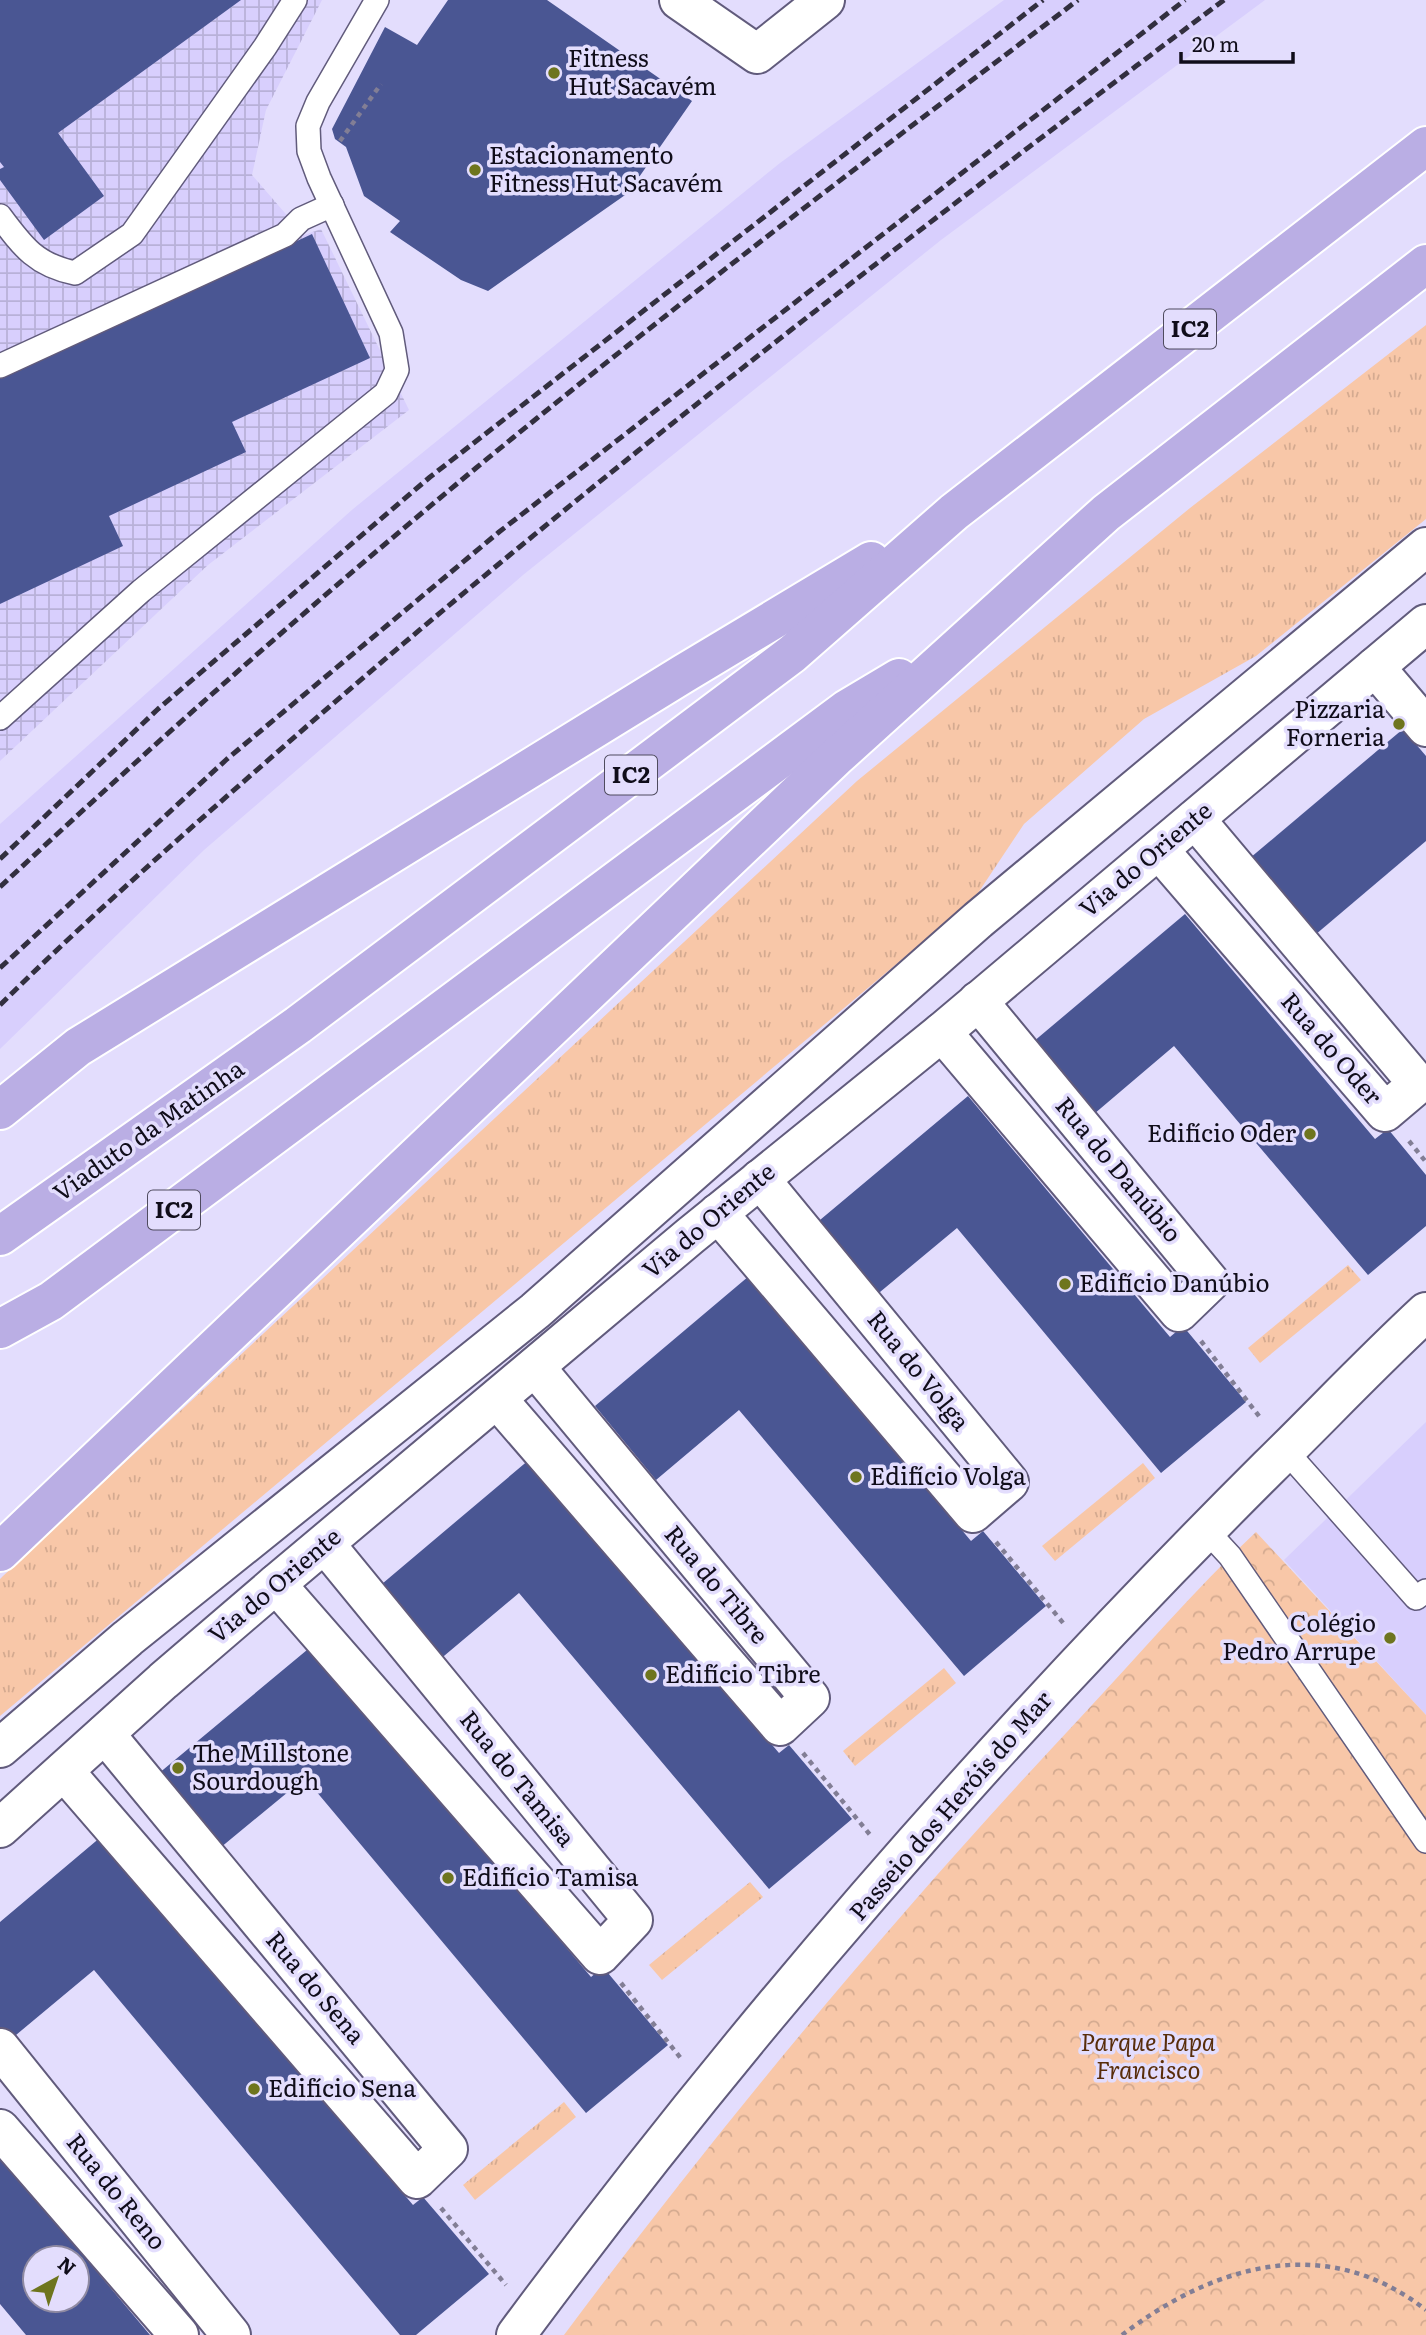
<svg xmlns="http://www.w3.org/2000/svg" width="1426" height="2335" viewBox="0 0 1426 2335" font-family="Literata,serif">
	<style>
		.built { fill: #d8cffd }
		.industrial { fill: url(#industrial-grid) }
		.grass { fill: url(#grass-tufts) }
		.park { fill: url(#park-crowns) }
		.building { fill: #4a5693; fill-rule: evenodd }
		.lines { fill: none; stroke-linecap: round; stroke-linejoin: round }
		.service-casing { stroke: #615b7c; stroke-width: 26 }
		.minor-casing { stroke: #615b7c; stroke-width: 42 }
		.tertiary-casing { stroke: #615b7c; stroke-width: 42 }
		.trunk-casing { stroke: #fff; stroke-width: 42 }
		.path { stroke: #827e95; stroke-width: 4.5; stroke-dasharray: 5 5; stroke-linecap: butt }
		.service { stroke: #fff; stroke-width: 23 }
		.minor { stroke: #fff; stroke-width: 38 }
		.tertiary { stroke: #fff; stroke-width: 38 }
		.trunk { stroke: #baaee4; stroke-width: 38 }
		.rail { stroke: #322f3f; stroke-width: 5; stroke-dasharray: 10 5; stroke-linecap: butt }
		.poi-dot { fill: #6e751e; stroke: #e3ddfd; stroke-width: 2.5 }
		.labels { text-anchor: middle; stroke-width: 7; stroke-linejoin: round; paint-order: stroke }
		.shield { fill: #e3ddfd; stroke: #4f4b5e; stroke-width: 2 }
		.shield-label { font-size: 23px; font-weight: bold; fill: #100d1a }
		.poi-label { font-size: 24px; fill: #100d1a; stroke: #e3ddfd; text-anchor: start }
		.street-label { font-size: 24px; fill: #100d1a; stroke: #e3ddfd }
		.park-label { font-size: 24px; font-style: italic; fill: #582d0a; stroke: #e3ddfd }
	</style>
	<defs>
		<pattern id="industrial-grid" width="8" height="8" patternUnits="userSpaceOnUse" patternTransform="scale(1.75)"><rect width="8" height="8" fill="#d8cffd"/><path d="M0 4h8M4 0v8" fill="none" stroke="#b8b1d8"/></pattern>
		<pattern id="grass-tufts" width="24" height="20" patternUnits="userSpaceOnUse" patternTransform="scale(1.75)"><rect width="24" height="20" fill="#f8c7a8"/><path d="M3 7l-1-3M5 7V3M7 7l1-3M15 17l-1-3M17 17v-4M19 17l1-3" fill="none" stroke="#d4aa90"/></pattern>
		<pattern id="park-crowns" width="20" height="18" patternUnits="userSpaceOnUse" patternTransform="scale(1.75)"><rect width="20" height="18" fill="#f8c7a8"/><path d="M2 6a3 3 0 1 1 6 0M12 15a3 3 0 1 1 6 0" fill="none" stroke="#d4aa90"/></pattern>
	</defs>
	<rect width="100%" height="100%" fill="#e3ddfd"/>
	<!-- built -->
	<g class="built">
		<polygon points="1004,0 1265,0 941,240 523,575 204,850 0,1049 0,824 353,509 780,163"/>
		<polygon points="1426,1422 1426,1715 1284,1560"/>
	</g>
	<!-- industrial -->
	<polygon class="industrial" points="0,0 322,0 266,110 252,175 304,235 321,229 409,410 208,565 0,761"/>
	<!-- grass -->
	<g class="grass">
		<polygon points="1426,325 1426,519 1256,656 1144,719 1024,824 974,899 0,1716 0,1579 3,1576 857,781 1190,508"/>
		<polygon points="1348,1265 1361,1280 1260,1363 1248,1348"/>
		<polygon points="1143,1463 1155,1478 1055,1561 1042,1546"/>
		<polygon points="944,1668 956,1683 855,1766 843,1751"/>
		<polygon points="750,1882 763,1897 662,1980 649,1965"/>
		<polygon points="564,2102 576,2117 475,2200 463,2185"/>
	</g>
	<!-- park -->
	<path class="park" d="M1256 1532 1426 1715V2335H564C724 2120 897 1913 1080 1718 1138 1656 1194 1590 1256 1532Z"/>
	<!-- building -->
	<g class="building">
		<polygon points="0,0 241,0 58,133 104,196 44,240 0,180 0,169 4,167 0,162"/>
		<polygon points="448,0 547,0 692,101 628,193 488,291 461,280 390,232 400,221 364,196 346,147 335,139 332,129 385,27 417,45"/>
		<polygon points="312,234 370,358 232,422 246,452 109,516 123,546 0,604 0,379"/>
		<polygon points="1403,729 1426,756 1426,841 1315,935 1250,858"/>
		<polygon points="1185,914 1375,1139 1388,1129 1426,1175 1426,1226 1368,1275 1174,1046 1094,1114 1033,1042"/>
		<polygon points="968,1096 1170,1337 1183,1326 1246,1402 1161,1473 957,1228 874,1297 814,1225"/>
		<polygon points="749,1276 971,1541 983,1531 1046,1606 964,1676 739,1410 656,1480 595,1406"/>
		<polygon points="530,1459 779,1753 789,1745 852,1819 769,1889 519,1593 438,1661 376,1589"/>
		<polygon points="313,1645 591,1977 603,1967 668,2045 586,2113 305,1778 220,1848 158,1774"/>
		<polygon points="102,1836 413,2205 423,2197 489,2274 416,2335 400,2335 94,1970 10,2040 0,2028 0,1922"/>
		<path d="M0 2156 150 2335H26L0 2304ZM35 2258H77V2300H35Z"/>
	</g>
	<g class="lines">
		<defs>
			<g id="service">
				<path d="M0 216C23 247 36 265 75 273L132 234 265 47 295 0"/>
				<polyline points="0,366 285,235 301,219 332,205"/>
				<polyline points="0,718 141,591 386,393 397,370 391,333 319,178 309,151 308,126 318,102 377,0"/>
				<polyline points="1286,1451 1416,1598 1426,1591"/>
				<polyline points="1206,1530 1230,1556 1426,1841"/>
			</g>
			<g id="minor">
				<polyline points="679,0 757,54 825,0"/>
				<polyline points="1375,667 1426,727"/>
				<polyline points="1159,850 1385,1112 1418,1084 1195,819"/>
				<polyline points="942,1032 1179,1312 1210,1282 978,1001"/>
				<polyline points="718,1213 973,1513 1009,1482 760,1179"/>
				<polyline points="498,1400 780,1726 810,1698 535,1367"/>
				<polyline points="276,1584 600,1955 633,1920 325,1544"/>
				<polyline points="64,1771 417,2179 448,2149 105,1734"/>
				<polyline points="0,2048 231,2335"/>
				<polyline points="0,2129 179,2335"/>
				<path d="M516 2335C744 2027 998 1737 1269 1467 1322 1415 1372 1362 1426 1312"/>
			</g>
			<g id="tertiary">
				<polyline points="0,1748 128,1638 535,1311 978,920 1426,547"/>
				<polyline points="0,1828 163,1681 276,1584 690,1236 942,1032 1426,624"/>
			</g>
			<g id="trunk">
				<polyline points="0,1110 78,1047 683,674 871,561"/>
				<polyline points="0,1236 298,1025 792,654 954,512 1426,146"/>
				<polyline points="0,1329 51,1301 847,709 899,678"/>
				<polyline points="0,1552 835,758 1106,513 1426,264"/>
			</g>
		</defs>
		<!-- service casing -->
		<use href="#service" class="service-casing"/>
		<!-- minor casing -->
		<use href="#minor" class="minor-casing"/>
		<!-- tertiary casing -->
		<use href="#tertiary" class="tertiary-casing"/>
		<!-- trunk casing -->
		<use href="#trunk" class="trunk-casing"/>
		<!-- path -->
		<g class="path">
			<polyline points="340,141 381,84"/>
			<polyline points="1409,1141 1426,1162"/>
			<polyline points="1247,1290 1257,1282"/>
			<polyline points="1201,1341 1262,1420"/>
			<polyline points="996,1542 1064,1624"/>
			<polyline points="803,1753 871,1836"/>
			<polyline points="621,1983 683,2061"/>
			<polyline points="441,2208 506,2285"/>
			<path d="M1122 2335C1215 2264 1326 2232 1426 2310"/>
		</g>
		<!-- service -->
		<use href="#service" class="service"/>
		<!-- minor -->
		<use href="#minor" class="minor"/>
		<!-- tertiary -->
		<use href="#tertiary" class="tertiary"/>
		<!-- trunk -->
		<use href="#trunk" class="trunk"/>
		<!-- rail -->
		<g class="rail">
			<polyline points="0,859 158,709 430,477 1043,0"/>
			<path d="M0 887C208 693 424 505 649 329 790 217 934 109 1078 0"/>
			<polyline points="0,968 227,759 499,532 1185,0"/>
			<path d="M0 1005C98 908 202 818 306 727 601 471 912 234 1224 0"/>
		</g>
	</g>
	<!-- markers -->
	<g class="poi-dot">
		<circle cx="554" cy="73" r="7"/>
		<circle cx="475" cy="170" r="7"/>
		<circle cx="1399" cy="724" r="7"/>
		<circle cx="1310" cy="1134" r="7"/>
		<circle cx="1065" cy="1284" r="7"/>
		<circle cx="856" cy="1477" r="7"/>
		<circle cx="1390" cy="1638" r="7"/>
		<circle cx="651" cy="1675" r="7"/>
		<circle cx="178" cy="1768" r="7"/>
		<circle cx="448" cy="1878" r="7"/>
		<circle cx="254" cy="2089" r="7"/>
	</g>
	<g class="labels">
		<!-- shield labels -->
		<g class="shield">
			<rect x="1164" y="309.5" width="52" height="39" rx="5"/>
			<rect x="605" y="755.5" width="52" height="39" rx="5"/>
			<rect x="148" y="1190.5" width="52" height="39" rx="5"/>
		</g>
		<g class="shield-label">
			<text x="1190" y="337">IC2</text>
			<text x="631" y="783">IC2</text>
			<text x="174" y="1218">IC2</text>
		</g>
		<!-- poi labels -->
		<g class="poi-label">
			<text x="568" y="67">Fitness<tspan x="568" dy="28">Hut Sacavém</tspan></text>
			<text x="489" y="164">Estacionamento<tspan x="489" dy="28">Fitness Hut Sacavém</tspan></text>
			<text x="1385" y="718" text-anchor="end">Pizzaria<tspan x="1385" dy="28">Forneria</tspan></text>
			<text x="1296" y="1142" text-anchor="end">Edifício Oder</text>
			<text x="1079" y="1292">Edifício Danúbio</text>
			<text x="870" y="1485">Edifício Volga</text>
			<text x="1376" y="1632" text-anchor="end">Colégio<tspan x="1376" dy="28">Pedro Arrupe</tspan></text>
			<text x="665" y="1683">Edifício Tibre</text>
			<text x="192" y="1762">The Millstone<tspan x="192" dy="28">Sourdough</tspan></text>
			<text x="462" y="1886">Edifício Tamisa</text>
			<text x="268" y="2097">Edifício Sena</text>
		</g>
		<!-- street labels -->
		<g class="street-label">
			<text transform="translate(1146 860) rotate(-40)" y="8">Via do Oriente</text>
			<text transform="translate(1331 1049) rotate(49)" y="8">Rua do Oder</text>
			<text transform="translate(149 1131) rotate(-35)" y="8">Viaduto da Matinha</text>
			<text transform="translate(1118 1170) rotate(50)" y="8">Rua do Danúbio</text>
			<text transform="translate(709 1221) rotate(-40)" y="8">Via do Oriente</text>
			<text transform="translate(918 1371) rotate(51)" y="8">Rua do Volga</text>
			<text transform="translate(716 1585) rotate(50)" y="8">Rua do Tibre</text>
			<text transform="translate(275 1586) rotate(-40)" y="8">Via do Oriente</text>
			<text transform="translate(517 1779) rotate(51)" y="8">Rua do Tamisa</text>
			<text transform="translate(951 1806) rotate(-49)" y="8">Passeio dos Heróis do Mar</text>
			<text transform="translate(315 1988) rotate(50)" y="8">Rua do Sena</text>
			<text transform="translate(116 2192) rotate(51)" y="8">Rua do Reno</text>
		</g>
		<!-- park labels -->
		<g class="park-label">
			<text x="1148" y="2051">Parque Papa<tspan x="1148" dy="28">Francisco</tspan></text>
		</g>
	</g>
	<!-- north arrow -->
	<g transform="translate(56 2279) rotate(40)"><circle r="33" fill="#e3ddfd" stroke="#8f8aa2" stroke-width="2"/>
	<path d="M0-5L12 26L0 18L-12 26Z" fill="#6e751e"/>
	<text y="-10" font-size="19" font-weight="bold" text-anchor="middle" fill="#100d1a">N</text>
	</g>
	<!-- scale -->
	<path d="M1181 52v10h112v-10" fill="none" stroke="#100d1a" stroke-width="3.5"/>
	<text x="1192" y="52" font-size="21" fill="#100d1a" stroke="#e3ddfd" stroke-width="5" paint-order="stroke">20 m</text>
</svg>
